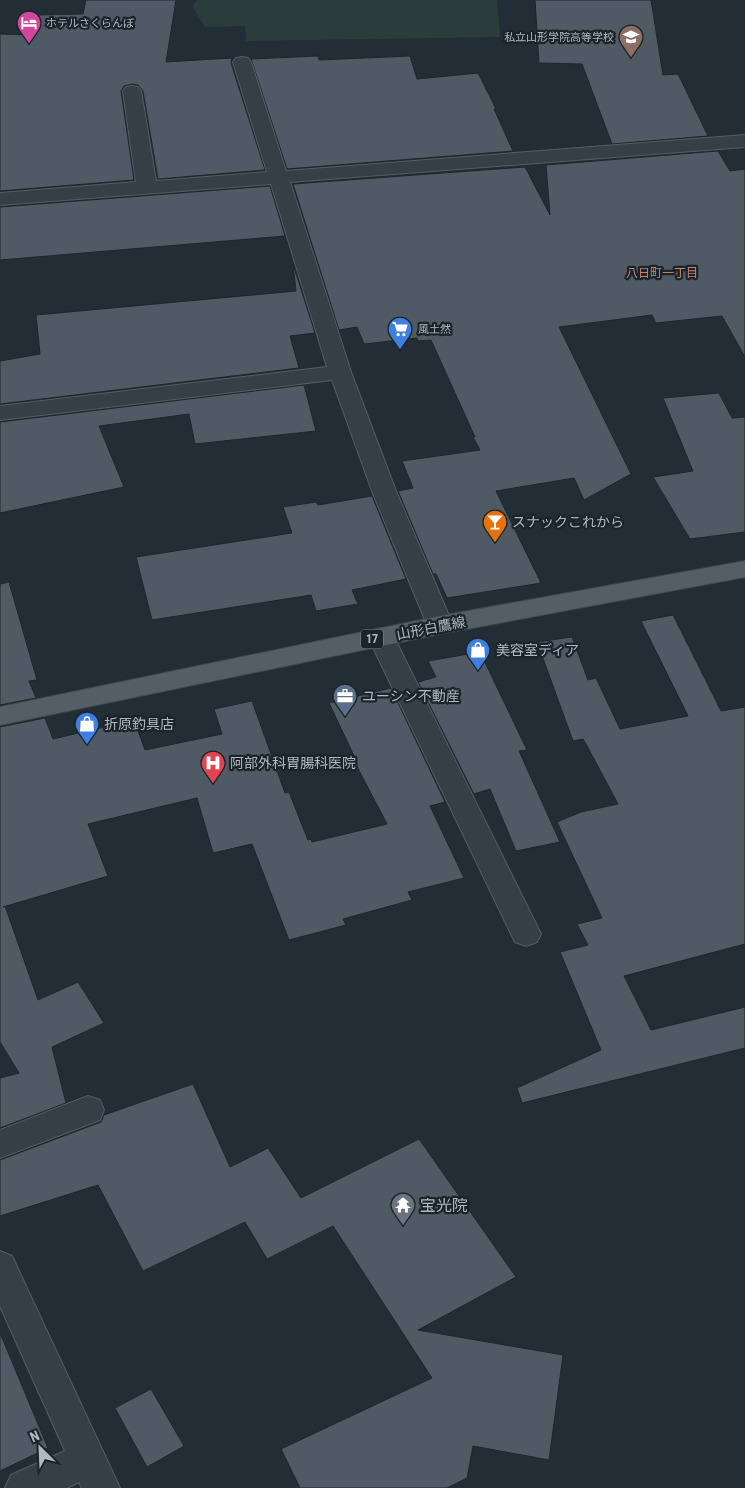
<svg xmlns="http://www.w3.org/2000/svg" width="745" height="1488" viewBox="0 0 745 1488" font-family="'Roboto Condensed','Noto Sans JP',sans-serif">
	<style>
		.green { fill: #2b3d3b }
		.building { fill: #4f5a64; stroke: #1e262d }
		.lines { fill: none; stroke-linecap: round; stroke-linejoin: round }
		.minor-casing { stroke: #545d64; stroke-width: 2 }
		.major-casing { stroke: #40484f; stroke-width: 2 }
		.minor { fill: #363f46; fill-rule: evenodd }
		.major { fill: #545e66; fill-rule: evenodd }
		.labels { text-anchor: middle; stroke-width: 4.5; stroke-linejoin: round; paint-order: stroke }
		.far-poi-label { font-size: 11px; fill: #b1bac2; stroke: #1c242b; text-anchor: start }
		.far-neighbourhood-label { font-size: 12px; fill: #c58569; stroke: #1c242b }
		.shield { fill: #1c242b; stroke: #848d95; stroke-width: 1 }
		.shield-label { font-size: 12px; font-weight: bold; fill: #b1bac2 }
		.poi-label { font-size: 14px; fill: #b1bac2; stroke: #1c242b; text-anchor: start }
		.street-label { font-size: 14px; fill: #b1bac2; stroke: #1c242b }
		.near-poi-label { font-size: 16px; fill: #b1bac2; stroke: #1c242b; text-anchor: start }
	</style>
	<rect width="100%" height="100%" fill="#232d35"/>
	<!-- green -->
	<polygon class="green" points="197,0 497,0 500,37 246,41 245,26 205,27 192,6"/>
	<!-- building -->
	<g class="building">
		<polygon points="86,0 176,0 166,62 232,58 231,63 265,170 158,179 143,91 138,85 132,84 124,86 121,91 134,180 0,191 0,34 32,35 36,15 83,14"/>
		<polygon points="535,0 651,0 663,75 678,74 708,136 612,144 582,64 539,63"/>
		<polygon points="318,56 319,60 410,56 417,79 478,73 496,109 494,109 513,151 287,169 251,59"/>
		<polygon points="718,151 730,171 745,169 745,357 722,316 656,323 652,315 559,327 631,474 584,500 574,478 496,491 541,583 447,598 436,574 433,574 398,491 413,488 402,461 480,450 473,437 475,437 431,340 418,341 417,338 364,344 357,327 339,330 293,184 525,167 550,215 546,165"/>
		<polygon points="270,186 285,236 0,260 0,207"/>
		<polygon points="293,264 315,333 290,336 299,368 0,404 0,361 40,354 36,315 296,291"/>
		<polygon points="304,385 316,431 195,444 189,414 99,426 124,487 0,513 0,422"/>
		<polygon points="719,393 732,418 745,417 745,532 690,539 653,477 693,471 663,398"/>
		<polygon points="372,496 406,579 352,590 358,604 316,611 311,595 152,620 136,557 292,533 283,507 316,502 318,505"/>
		<polygon points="9,582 37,680 29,681 36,698 0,705 0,584"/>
		<polygon points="673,615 721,711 745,707 745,944 624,976 651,1030 745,1007 745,1048 522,1103 517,1088 601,1050 560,952 588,945 577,924 602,918 557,822 581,812 618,804 586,744 583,739 573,741 537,642 572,637 588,680 596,678 620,729 688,716 641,621"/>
		<polygon points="480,652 527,750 519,751 560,842 516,851 490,789 474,794 418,682 436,677 428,661"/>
		<polygon points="391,688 445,802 430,806 464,878 408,892 412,900 343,919 346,925 289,940 252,844 213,853 197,798 88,824 108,876 3,907 5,906 38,1000 78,982 104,1023 52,1047 66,1103 0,1128 0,1078 19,1073 0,1042 0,727 45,718 53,739 134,720 145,750 222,734 214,709 252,701 285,793 289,792 308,840 311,839 312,842 387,824 354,761 356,760 329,703"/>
		<polygon points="193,1084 230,1167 268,1148 301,1198 419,1139 516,1277 418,1330 563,1355 549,1460 473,1446 467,1478 447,1488 300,1488 281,1449 432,1378 333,1226 267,1259 245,1222 143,1271 98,1185 0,1216 0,1160 101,1122 104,1115"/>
		<polygon points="0,1333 48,1448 0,1471"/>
		<polygon points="151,1389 184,1446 147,1467 115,1408"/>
	</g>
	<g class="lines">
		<defs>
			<g id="minor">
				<polygon points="242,57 248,58 251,62 286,171 745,135 745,147 290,182 351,372 396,491 453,625 449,631 440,634 431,631 427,625 372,491 332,380 0,420 0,406 327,367 271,184 0,205 0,193 136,182 123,91 126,87 132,86 138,87 141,91 156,181 267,172 233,62 236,58"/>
				<polygon points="381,628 390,631 394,637 541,934 537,942 526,946 515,942 511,934 368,637 372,631"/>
				<polygon points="88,1096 100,1100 104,1110 100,1120 0,1158 0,1130"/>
				<polygon points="0,1251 12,1256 120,1488 82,1488 79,1482 67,1488 5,1488 11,1475 65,1451 0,1306"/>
			</g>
			<polygon id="major" points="745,561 745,577 440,634 0,725 0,707 440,616"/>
		</defs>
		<!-- minor casing -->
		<use href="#minor" class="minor-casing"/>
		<!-- major casing -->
		<use href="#major" class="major-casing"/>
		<!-- minor -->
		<use href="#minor" class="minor"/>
		<!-- major -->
		<use href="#major" class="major"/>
	</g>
	<!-- icons -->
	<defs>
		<symbol id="hotel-pin" viewBox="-11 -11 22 30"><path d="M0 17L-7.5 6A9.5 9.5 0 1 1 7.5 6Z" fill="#d1479c" stroke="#1c242b"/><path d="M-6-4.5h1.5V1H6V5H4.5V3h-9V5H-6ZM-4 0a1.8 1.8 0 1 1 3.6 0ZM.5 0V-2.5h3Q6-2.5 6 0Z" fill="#fff"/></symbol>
		<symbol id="school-pin" viewBox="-11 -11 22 30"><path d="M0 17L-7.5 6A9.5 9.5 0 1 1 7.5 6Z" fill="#8d6e63" stroke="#1c242b"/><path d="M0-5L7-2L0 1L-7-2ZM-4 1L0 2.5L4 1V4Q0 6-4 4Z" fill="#fff"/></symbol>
		<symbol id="supermarket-pin" viewBox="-11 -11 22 30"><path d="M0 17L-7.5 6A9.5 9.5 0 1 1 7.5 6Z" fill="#3f7fe0" stroke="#1c242b"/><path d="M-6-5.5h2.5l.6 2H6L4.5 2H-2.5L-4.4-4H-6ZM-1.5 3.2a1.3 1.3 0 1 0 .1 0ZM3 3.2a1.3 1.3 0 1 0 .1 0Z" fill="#fff"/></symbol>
		<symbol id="bar-pin" viewBox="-11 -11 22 30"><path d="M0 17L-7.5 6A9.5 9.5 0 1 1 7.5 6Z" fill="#e8710a" stroke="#1c242b"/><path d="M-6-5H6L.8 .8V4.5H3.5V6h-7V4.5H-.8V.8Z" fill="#fff"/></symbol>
		<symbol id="shop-pin" viewBox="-11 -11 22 30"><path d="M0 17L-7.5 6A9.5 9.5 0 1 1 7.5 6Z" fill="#3f7fe0" stroke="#1c242b"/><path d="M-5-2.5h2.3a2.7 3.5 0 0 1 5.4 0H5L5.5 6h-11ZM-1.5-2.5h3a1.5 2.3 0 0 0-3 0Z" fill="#fff"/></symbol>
		<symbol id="office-pin" viewBox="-11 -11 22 30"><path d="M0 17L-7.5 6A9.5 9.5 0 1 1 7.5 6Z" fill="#5c6f8a" stroke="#1c242b"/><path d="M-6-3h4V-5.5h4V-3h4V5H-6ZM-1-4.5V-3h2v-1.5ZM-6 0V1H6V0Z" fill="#fff"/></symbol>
		<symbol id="hospital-pin" viewBox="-11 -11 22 30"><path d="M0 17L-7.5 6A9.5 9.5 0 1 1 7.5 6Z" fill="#e0444e" stroke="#1c242b"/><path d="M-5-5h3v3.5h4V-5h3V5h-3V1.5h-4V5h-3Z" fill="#fff"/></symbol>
		<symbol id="temple-pin" viewBox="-11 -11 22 30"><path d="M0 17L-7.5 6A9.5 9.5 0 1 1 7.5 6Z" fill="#6b7280" stroke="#1c242b"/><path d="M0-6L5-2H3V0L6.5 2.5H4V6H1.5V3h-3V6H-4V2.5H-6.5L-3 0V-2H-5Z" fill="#fff"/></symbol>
	</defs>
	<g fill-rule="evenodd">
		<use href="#hotel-pin" x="15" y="9" width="28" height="38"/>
		<use href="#school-pin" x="617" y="23" width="28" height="38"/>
		<use href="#supermarket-pin" x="386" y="315" width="28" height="38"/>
		<use href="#bar-pin" x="481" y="508" width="28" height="38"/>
		<use href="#shop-pin" x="464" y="636" width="28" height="38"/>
		<use href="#office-pin" x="331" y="682" width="28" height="38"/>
		<use href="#shop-pin" x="73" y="710" width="28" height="38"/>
		<use href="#hospital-pin" x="199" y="749" width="28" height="38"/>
		<use href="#temple-pin" x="389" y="1191" width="28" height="38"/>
	</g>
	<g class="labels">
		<!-- far-poi labels -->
		<g class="far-poi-label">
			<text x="46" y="27">ホテルさくらんぼ</text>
			<text x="614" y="41" text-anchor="end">私立山形学院高等学校</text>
			<text x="418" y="333">風土然</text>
		</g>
		<!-- far-neighbourhood labels -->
		<g class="far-neighbourhood-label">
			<text x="662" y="277">八日町一丁目</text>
		</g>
		<!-- shield labels -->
		<rect class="shield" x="361" y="629.5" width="22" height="19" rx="4"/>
		<g class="shield-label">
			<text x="372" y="643">17</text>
		</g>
		<!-- poi labels -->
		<g class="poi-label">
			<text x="512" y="527">スナックこれから</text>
			<text x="496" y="655">美容室ディア</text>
			<text x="362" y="701">ユーシン不動産</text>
			<text x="104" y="729">折原釣具店</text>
			<text x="230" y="768">阿部外科胃腸科医院</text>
		</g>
		<!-- street labels -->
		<g class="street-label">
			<text transform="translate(431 628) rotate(-11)" y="5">山形白鷹線</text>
		</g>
		<!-- near-poi labels -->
		<g class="near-poi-label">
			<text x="420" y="1211">宝光院</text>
		</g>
	</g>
	<!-- north arrow -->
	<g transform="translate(40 1448) rotate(336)" stroke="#1c242b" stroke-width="4" paint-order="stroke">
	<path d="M0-4L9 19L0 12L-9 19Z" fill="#b1bac2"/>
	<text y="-8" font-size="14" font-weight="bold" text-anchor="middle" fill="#b1bac2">N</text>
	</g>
</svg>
